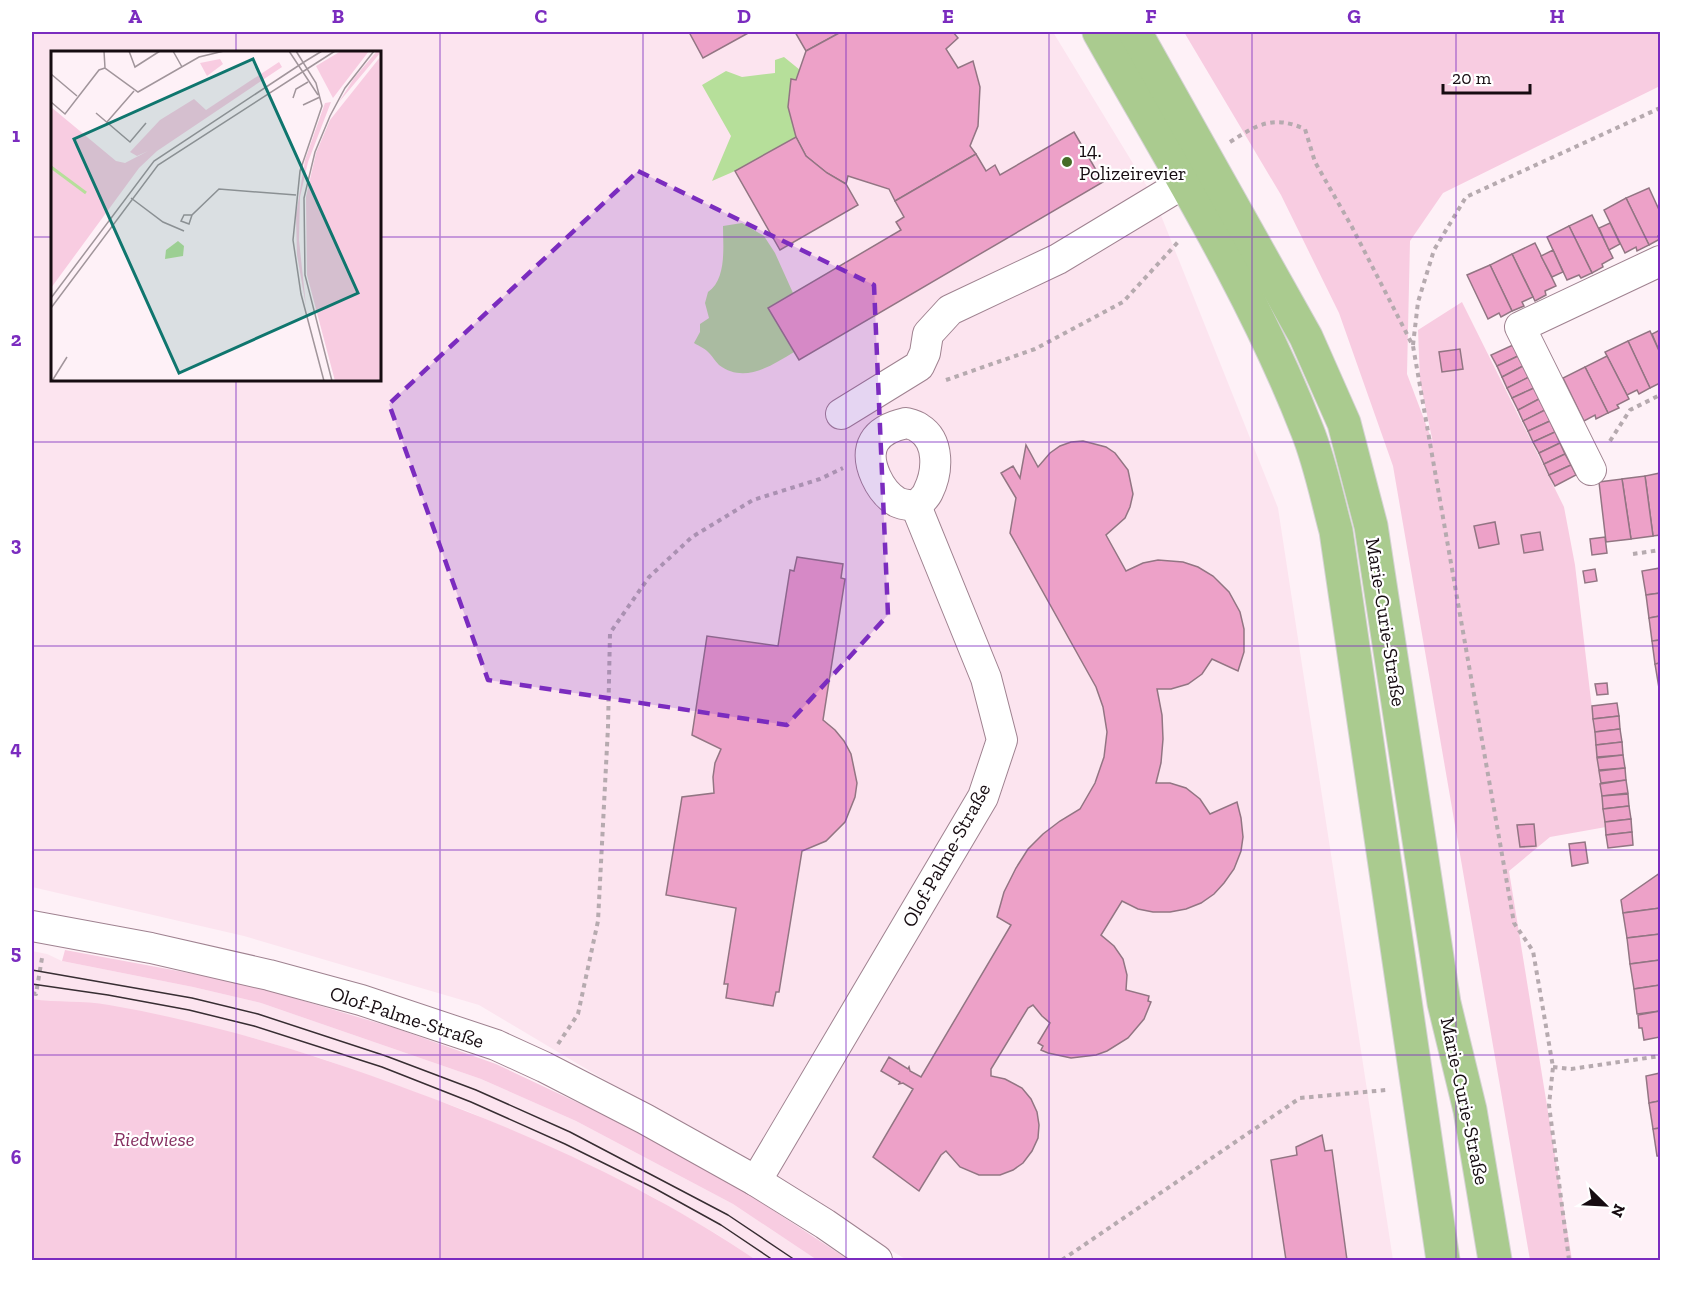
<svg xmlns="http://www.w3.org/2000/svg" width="1692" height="1292" viewBox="0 0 1692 1292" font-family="'Zilla Slab',serif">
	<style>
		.built { fill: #fce4ef; fill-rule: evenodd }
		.green { fill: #f8cce1 }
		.water { fill: #b6df9a }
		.building { fill: #eda1c8; stroke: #927583; stroke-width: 1.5 }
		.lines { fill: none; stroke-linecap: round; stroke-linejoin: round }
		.minor-casing { stroke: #9f8290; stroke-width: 32 }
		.major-casing { stroke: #d5d3d4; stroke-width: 35 }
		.path { stroke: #b6aaaf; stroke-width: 4; stroke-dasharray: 4.5 4.5; stroke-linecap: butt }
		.minor { stroke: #fff; stroke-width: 30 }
		.major { stroke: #aacb8f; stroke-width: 33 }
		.tram { stroke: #372d32; stroke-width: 1.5 }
		.marked { fill: #7b2cbf; fill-opacity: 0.2; stroke: #7b2cbf; stroke-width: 4.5; stroke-dasharray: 12 8; stroke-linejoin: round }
		.grid { fill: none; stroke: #7b2cbf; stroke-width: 1.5; stroke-opacity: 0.55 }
		.poi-dot { fill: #466c27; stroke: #fff; stroke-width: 2 }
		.labels { text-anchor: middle; stroke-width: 4.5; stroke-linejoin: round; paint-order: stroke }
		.poi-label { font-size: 20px; fill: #160c11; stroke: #fff; text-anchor: start }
		.street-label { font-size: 20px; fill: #160c11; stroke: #fff }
		.park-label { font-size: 20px; font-style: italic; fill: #862f61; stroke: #fff }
		.inset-river { fill: none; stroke: #b6df9a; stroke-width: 3 }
		.inset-road { fill: none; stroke: #a1959b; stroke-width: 1.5 }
		.view { fill: #0f766e; fill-opacity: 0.15; stroke: #0f766e; stroke-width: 3 }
		.inset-edge { fill: none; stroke: #160c11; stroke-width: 3 }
		.neatline { fill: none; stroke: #7b2cbf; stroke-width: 2 }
		.grid-label { font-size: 20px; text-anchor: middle; font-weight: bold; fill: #7b2cbf }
	</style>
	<rect width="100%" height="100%" fill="#fef1f7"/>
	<!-- built -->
	<g class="built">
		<path d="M32 32H1053L1154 198 1278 508 1393 1260H907L479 1005 244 936 32 887ZM52 52H380V380H52Z"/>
		<polygon points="32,951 47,954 62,961 193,987 261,1003 481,1079 576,1121 733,1204 817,1260 756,1260 718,1235 649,1195 561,1152 467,1111 320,1058 250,1037 32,999"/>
	</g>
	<!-- green -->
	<g class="green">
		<polygon points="1184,32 1660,32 1660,86 1443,193 1410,241 1407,374 1433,443 1420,381 1418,330 1462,302 1564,507 1575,565 1606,827 1550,837 1509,871 1572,1260 1530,1260 1393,466 1339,313 1281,195"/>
		<polygon points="65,950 200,975 267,990 395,1028 496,1064 638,1131 742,1190 849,1260 817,1260 733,1204 576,1121 481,1079 261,1003 193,987 62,961"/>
		<path d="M32 999C57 1003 83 1000 109 1005 212 1023 312 1053 410 1090 531 1134 650 1188 756 1260H32Z"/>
	</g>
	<!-- water -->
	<g class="water">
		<polygon points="784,57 800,70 796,80 791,79 788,107 796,137 735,171 712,181 731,136 702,85 726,71 742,77 775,73 775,60"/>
		<path d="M742 223 764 236 775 253 793 293 768 308 794 352C771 366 744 384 719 365 715 361 713 357 710 354 706 349 699 346 694 343L700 332V324L709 318 705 303 708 292C727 279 723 246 723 226Z"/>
	</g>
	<!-- building -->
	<g class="building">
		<polygon points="689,32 750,32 703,58"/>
		<polygon points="795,32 841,32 806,51"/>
		<polygon points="841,32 953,32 958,38 946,49 958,68 973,61 980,87 978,126 970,146 976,154 895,201 889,189 848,176 846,184 827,173 806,156 796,137 788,107 791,79 796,80 806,51"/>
		<polygon points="1074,132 1103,182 799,360 768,308 901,230 896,222 904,217 895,201 976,154 986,171 995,165 1000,175"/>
		<polygon points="796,137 806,156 827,173 846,184 858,205 780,250 735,171"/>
		<polygon points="1649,188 1660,212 1660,235 1658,236 1660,239 1649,245 1626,198"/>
		<polygon points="1626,198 1649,245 1637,251 1636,247 1625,253 1604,210"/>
		<polygon points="1592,215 1613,258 1602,264 1603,267 1592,273 1569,226"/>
		<polygon points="1610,223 1620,244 1609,250 1599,228"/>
		<polygon points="1569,226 1592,273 1581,278 1579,275 1567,280 1547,237"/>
		<polygon points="1535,243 1556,286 1545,291 1546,295 1535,301 1512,254"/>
		<polygon points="1553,250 1563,272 1552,277 1541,256"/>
		<polygon points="1512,254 1533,297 1522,302 1524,306 1512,311 1490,265"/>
		<polygon points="1490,265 1512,311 1501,317 1499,313 1488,319 1467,275"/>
		<polygon points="1660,330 1660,353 1652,334"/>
		<polygon points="1650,331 1660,353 1660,383 1650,388 1628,341"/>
		<polygon points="1628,341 1650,388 1639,394 1637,390 1627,395 1605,352"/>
		<polygon points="1513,345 1518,356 1497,366 1491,355"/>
		<polygon points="1460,349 1463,369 1442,372 1439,352"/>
		<polygon points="1518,356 1523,366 1502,377 1497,366"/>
		<polygon points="1607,356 1629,399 1617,405 1619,408 1608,413 1585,367"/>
		<polygon points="1523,366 1529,377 1507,388 1502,377"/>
		<polygon points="1585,367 1608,413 1596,419 1595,415 1584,421 1563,378"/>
		<polygon points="1529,377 1534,388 1512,398 1507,388"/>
		<polygon points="1534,388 1539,399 1518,410 1512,398"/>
		<polygon points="1539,399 1545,410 1523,421 1518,410"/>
		<polygon points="1545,410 1550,421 1528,431 1523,421"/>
		<polygon points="1550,421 1555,432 1533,442 1528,431"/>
		<polygon points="1555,432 1560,443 1539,453 1533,442"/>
		<polygon points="1083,441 1106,447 1115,453 1128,470 1133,494 1130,507 1125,518 1106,535 1126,571 1143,563 1158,560 1183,562 1198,567 1213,576 1229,592 1240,612 1244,629 1244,652 1238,671 1212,659 1202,674 1188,684 1171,689 1157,689 1162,715 1163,739 1161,763 1156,783 1170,783 1186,788 1200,799 1210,814 1237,802 1241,818 1243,837 1241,851 1234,869 1224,883 1214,894 1201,903 1186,909 1170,912 1153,912 1138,909 1122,901 1101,935 1114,946 1123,959 1127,975 1126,990 1149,996 1148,1001 1151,1002 1144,1019 1128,1038 1107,1051 1096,1055 1071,1058 1048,1053 1041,1050 1043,1046 1038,1043 1050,1023 1042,1016 1033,1005 1028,1008 991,1069 991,1076 1005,1079 1022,1088 1031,1099 1037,1112 1039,1125 1038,1138 1032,1151 1023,1163 1013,1170 1000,1175 979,1175 960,1167 946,1151 941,1155 919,1191 873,1157 913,1089 903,1083 899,1084 900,1082 881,1071 889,1057 908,1069 909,1067 910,1071 921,1077 1011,925 997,917 1004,892 1016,868 1028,849 1043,834 1060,821 1080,809 1095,783 1104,757 1107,732 1103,707 1096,687 1010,533 1016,498 1001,473 1013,466 1020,478 1026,445 1038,467 1050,453 1060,446 1071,442"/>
		<polygon points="1560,443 1565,454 1544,464 1539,453"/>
		<polygon points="1565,454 1571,465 1549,475 1544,464"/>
		<polygon points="1571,465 1576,475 1555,486 1549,475"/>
		<polygon points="1660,473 1660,535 1653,536 1645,476"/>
		<polygon points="1645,476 1653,536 1631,539 1622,479"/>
		<polygon points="1622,479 1631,539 1606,542 1599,482"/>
		<polygon points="1495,522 1499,544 1479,548 1474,526"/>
		<polygon points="1540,532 1543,550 1524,553 1521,535"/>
		<polygon points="1605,537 1607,553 1592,555 1590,539"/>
		<polygon points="797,557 843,564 841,578 845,579 823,720 835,730 844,741 851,754 857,783 855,797 845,822 826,841 802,851 779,992 776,992 773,1006 726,998 728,984 724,984 736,908 666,895 682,797 714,793 713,777 715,763 721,749 692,735 707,636 778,646 790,570 794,571"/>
		<polygon points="1660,568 1660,593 1646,595 1642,571"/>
		<polygon points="1595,569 1597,581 1585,583 1583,571"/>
		<polygon points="1660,593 1660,616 1649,618 1646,595"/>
		<polygon points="1660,616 1660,640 1652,641 1649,618"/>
		<polygon points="1660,640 1660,663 1655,664 1652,641"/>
		<polygon points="1660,663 1660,688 1659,688 1655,664"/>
		<polygon points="1607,683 1608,694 1597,695 1595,684"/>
		<polygon points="1617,703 1619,716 1593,719 1592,706"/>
		<polygon points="1619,716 1620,729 1595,732 1593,719"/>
		<polygon points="1620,729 1622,742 1596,745 1595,732"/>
		<polygon points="1622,742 1623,755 1597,757 1596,745"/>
		<polygon points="1623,755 1625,768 1599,770 1597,758"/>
		<polygon points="1625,768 1626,780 1601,783 1599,771"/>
		<polygon points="1626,780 1628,793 1602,796 1600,784"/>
		<polygon points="1628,794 1629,806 1603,809 1602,796"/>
		<polygon points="1629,806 1631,819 1605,822 1603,809"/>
		<polygon points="1631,819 1632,832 1606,835 1605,822"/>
		<polygon points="1534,824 1536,846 1520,847 1517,825"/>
		<polygon points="1632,832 1633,845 1608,848 1606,835"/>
		<polygon points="1585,842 1588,863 1572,866 1569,844"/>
		<polygon points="1660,873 1660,908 1623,913 1621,900"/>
		<polygon points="1660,908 1660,934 1627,938 1623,913"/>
		<polygon points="1660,934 1660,960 1630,964 1627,938"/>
		<polygon points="1660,960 1660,985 1634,989 1630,964"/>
		<polygon points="1660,985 1660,1011 1637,1014 1634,989"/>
		<polygon points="1660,1011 1660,1037 1644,1040 1642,1028 1639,1028 1638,1015"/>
		<polygon points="1660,1073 1660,1101 1649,1103 1646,1076"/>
		<polygon points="1659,1101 1660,1128 1653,1129 1649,1103"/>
		<polygon points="1660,1128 1660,1156 1657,1156 1653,1129"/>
		<polygon points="1322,1135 1325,1151 1332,1150 1347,1260 1286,1260 1271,1160 1297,1155 1296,1147"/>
	</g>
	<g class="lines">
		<defs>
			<g id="minor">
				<polyline points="841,414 919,366 925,353 928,334 950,310 1058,259 1184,183"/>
				<path d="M906 423C910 424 915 425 919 428 940 441 938 472 928 492 926 497 920 502 916 506 910 505 903 505 897 502 887 496 881 488 876 477 863 448 874 430 906 423Z"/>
				<polyline points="1591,470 1520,327 1660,261"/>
				<polyline points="32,926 151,948 269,975 361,1000 496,1045 544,1067 645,1119 756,1181 825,1224 877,1260"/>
				<polyline points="756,1181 983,797 1002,740 986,678 916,506"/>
			</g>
			<g id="major">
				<path d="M1099 32C1172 162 1253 291 1307 430 1320 462 1327 498 1336 531L1443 1260"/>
				<polyline points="1135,32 1306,337 1344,423 1371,526 1444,1003 1470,1110 1495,1260"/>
			</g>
		</defs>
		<!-- minor casing -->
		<use href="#minor" class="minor-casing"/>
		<!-- major casing -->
		<use href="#major" class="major-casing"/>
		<!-- path -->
		<g class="path">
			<path d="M1230 142C1258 124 1273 115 1305 129L1315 162 1352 227 1413 346 1514 923 1533 951 1553 1067 1549 1105 1569 1260"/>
			<polyline points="1413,345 1418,302 1434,250 1466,197 1660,108"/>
			<polyline points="946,380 1035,349 1123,302 1179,241"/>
			<polyline points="1610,441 1630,410 1660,395"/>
			<polyline points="1633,554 1660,550"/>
			<polyline points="32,993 36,994 42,958"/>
			<polyline points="558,1044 578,1014 598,921 608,727 610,633 649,577 692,537 753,500 820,479 843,468"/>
			<polyline points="1553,1067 1571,1069 1660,1056"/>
			<polyline points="1062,1260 1300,1098 1386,1090"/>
		</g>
		<!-- minor -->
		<use href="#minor" class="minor"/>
		<!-- major -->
		<use href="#major" class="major"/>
		<!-- tram -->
		<g class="tram">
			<polyline points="32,970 192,998 258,1014 386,1056 476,1090 570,1132 728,1215 795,1260"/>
			<polyline points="32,984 108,995 189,1010 254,1026 382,1067 471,1102 565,1144 654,1188 721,1225 773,1260"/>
		</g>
	</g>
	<!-- marked area -->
	<path class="marked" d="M638 171 874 285 888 615 787 725 488 680 389 404Z"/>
	<!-- grid -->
	<path class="grid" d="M236 32V52M440 32V1260M643 32V1260M846 32V1260M1049 32V1260M1252 32V1260M1456 32V1260M32 237H52M380 237H1660M236 380V1260M32 442H1660M32 646H1660M32 850H1660M32 1055H1660"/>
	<!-- markers -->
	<circle class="poi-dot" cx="1067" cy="162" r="6"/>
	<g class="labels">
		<!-- poi labels -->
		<g class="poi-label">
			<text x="1079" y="157">14.<tspan x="1079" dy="23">Polizeirevier</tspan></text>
		</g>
		<!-- street labels -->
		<g class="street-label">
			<text transform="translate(1386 622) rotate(81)" y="7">Marie-Curie-Straße</text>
			<text transform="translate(946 855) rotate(-61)" y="7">Olof-Palme-Straße</text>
			<text transform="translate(407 1017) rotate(18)" y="7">Olof-Palme-Straße</text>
			<text transform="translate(1465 1101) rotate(78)" y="7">Marie-Curie-Straße</text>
		</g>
		<!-- park labels -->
		<g class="park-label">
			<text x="154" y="1146">Riedwiese</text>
		</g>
	</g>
	<!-- overview -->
	<g transform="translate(51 51)">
		<rect width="330" height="330" fill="#fef1f7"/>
		<path d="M290 0H318L282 47 265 15ZM326 0 330 1 288 51 303 27ZM330 5V330H284L256 224 255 146 265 102 279 69ZM169 8 172 13 156 25 149 12ZM228 11 231 16 106 100 88 117 0 237V56L65 110 74 112 97 100 86 105 79 101 109 69 143 48 155 59ZM280 51 257 111 249 146 248 189 255 255 246 204 245 164 254 109 274 52Z" fill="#f8cce1"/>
		<path d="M127 190 133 195 132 205 114 208 115 199Z" fill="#b6df9a"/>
		<path class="inset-river" d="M0 116 35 142"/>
		<path class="inset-road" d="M53 0 54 17 87 41 148 6 173 0M78 0 84 16 109 0M122 0 131 16M238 0 267 44M245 0 265 32 271 55 249 120 242 189 250 243 273 330M253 11 271 0M256 18 284 0M0 23 26 45M242 47 245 38 257 31M0 51 14 63 48 19 54 17M252 54 269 46M45 62 79 91 95 72M56 71 83 40M80 147 112 171 133 180M141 164H133L130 170 138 173 141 164 168 138 245 144M0 247 103 110 253 11M0 257 107 114 256 18M1 330 16 306M281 330 254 224 253 147 264 101 279 65 294 37 323 0"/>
		<path class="view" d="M202 8 307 242 128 322 23 88Z"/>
		<rect width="330" height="330" class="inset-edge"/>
	</g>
	<!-- border -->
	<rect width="1692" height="1292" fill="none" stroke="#ffffff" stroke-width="66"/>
	<!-- north arrow -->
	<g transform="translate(1605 1205) rotate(114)" stroke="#ffffff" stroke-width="4.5" paint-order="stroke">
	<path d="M0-4.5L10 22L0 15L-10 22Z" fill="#160c11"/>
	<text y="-9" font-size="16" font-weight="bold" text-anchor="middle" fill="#160c11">N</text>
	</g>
	<!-- scale -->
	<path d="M1443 84v9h87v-9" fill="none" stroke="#160c11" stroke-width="3"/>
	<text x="1452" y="84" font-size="18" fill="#160c11" stroke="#ffffff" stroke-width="4.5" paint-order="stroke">20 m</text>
	<rect x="33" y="33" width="1626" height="1226" class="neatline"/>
	<g class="grid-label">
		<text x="135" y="23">A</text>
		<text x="338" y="23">B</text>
		<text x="541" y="23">C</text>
		<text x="744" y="23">D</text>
		<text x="948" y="23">E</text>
		<text x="1151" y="23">F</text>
		<text x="1354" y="23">G</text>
		<text x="1557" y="23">H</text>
		<text x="16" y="142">1</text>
		<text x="16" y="346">2</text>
		<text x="16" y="551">3</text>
		<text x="16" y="755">4</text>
		<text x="16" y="959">5</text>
		<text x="16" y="1164">6</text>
	</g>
</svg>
